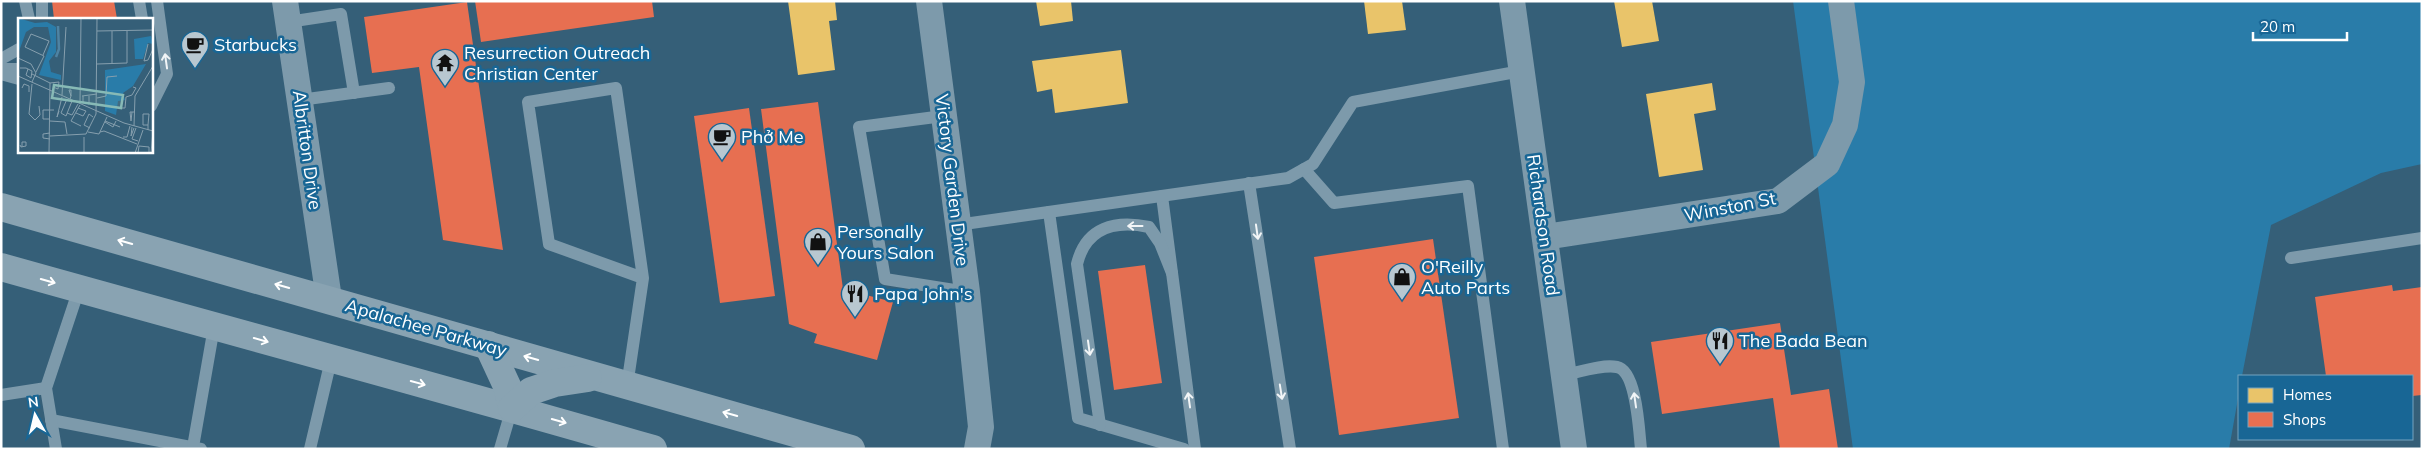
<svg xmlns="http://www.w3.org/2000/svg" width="2423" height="450" viewBox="0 0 2423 450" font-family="Mulish,sans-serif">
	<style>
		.green { fill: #297ca9 }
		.homes { fill: #e9c46a }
		.shops { fill: #e76f51 }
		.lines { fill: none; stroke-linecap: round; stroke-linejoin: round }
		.lane { stroke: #7d9aab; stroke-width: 12 }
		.street { stroke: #7d9aab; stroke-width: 26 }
		.primary { stroke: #89a3b2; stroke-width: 28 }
		.oneway { stroke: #f2f5f7 }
		.oneway2 { stroke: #fff }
		.labels { text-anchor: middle; stroke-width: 5; stroke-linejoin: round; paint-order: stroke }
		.poi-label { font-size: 18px; fill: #fff; stroke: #186695; text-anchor: start }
		.street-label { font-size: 18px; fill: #fff; stroke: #186695 }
		.inset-river { fill: none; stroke: #4e83a3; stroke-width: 2.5 }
		.inset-road { fill: none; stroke: #869fae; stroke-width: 1 }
		.view { fill: #87bab6; fill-opacity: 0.15; stroke: #87bab6; stroke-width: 2.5 }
		.inset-edge { fill: none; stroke: #fff; stroke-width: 2.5 }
	</style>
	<rect width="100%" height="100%" fill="#355f78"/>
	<!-- green -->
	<polygon class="green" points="1793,1 2422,1 2422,164 2381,173 2271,225 2242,376 2239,376 2239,393 2229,449 1853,449"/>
	<!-- homes -->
	<g class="homes">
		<polygon points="788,1 835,1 837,20 829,21 835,70 798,75"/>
		<polygon points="1036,1 1071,1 1073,21 1040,26"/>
		<polygon points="1364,1 1402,1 1406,30 1368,34"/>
		<polygon points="1614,1 1652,1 1659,41 1622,47"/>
		<polygon points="1121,50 1128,103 1055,113 1052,89 1037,92 1032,61"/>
		<polygon points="1712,83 1716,110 1694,114 1703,170 1659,177 1646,94"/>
	</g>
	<!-- shops -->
	<g class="shops">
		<polygon points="52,1 114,1 117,19 54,19"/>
		<polygon points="475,1 652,1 654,17 481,42"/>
		<polygon points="467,2 475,59 503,250 443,240 419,67 372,73 364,17"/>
		<polygon points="818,102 843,289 893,302 877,360 814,343 817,334 789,324 761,109"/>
		<polygon points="749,108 775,296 720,303 694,116"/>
		<polygon points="1433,239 1459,418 1339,435 1314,257"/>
		<polygon points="1145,265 1162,383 1114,390 1098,271"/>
		<polygon points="2392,285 2393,291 2422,287 2422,395 2412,396 2412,376 2326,376 2315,297"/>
		<polygon points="1780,323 1791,395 1829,389 1838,449 1780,449 1773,398 1662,414 1651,342"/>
	</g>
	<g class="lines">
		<!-- lane -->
		<g class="lane">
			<polyline points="25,1 29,19"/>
			<polyline points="42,1 42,19"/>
			<polyline points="139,1 142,19"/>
			<polyline points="288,22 341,14 354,93"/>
			<polyline points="1,59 19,49"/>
			<polyline points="1,69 19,69"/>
			<polyline points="1,74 19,79"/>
			<polyline points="300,100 389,88"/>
			<polyline points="151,106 167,74 157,1"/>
			<polyline points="943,116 859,127 885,279 967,292"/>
			<polyline points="1304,169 1334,203 1468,186 1503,449"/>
			<polyline points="1249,183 1290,449"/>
			<polyline points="1162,196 1195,449"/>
			<polyline points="1049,212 1078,418 1184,449"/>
			<polyline points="957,225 1288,178 1313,164 1353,102 1521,71"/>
			<polyline points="2291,258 2422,238"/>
			<path d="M1564 375C1580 372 1602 364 1617 367 1637 371 1639 432 1641 449"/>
			<polyline points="627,386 643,278 616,88 528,102 549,244 643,278"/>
			<polyline points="1,395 46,388"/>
			<polyline points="51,420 201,449"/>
			<path d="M1100 425 1077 264C1086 227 1115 220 1149 227L1160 243 1172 273"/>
			<polyline points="193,447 214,327"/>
			<polyline points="56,449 46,388 79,289"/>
			<polyline points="310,449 331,360"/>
			<polyline points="500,449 512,408"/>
		</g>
		<!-- street -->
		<g class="street">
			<polyline points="285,1 329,299"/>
			<polyline points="929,1 967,292 981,427 977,449"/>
			<polyline points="1512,1 1574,449"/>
			<polyline points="1545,237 1778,201 1827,164 1845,125 1852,82 1841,1"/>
		</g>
		<!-- primary -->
		<g class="primary">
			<polyline points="1,207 851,449"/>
			<path d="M1 267C218 328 436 386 653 449"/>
			<polyline points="488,345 507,386 512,408"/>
			<polyline points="512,408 531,391 555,383 588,378"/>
		</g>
	</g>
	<!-- one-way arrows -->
	<defs><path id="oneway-shaft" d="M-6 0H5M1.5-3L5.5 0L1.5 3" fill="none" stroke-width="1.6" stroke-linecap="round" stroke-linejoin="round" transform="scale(1.25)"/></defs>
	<g class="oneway">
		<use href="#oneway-shaft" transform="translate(166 61) rotate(-98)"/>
		<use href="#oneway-shaft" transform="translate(1135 226) rotate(-180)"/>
		<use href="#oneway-shaft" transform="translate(1257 232) rotate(82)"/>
		<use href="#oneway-shaft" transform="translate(1089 348) rotate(82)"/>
		<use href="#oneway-shaft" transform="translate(1281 392) rotate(81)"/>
		<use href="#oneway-shaft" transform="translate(1189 400) rotate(-98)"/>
		<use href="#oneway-shaft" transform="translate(1635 400) rotate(-98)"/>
	</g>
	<g class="oneway2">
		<use href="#oneway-shaft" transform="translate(125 242) rotate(-164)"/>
		<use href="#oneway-shaft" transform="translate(48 281) rotate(16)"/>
		<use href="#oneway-shaft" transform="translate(282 286) rotate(-164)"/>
		<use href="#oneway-shaft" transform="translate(261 340) rotate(16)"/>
		<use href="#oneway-shaft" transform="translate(531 358) rotate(-164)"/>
		<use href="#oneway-shaft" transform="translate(418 383) rotate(15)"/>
		<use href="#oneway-shaft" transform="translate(730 414) rotate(-164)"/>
		<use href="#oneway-shaft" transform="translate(559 421) rotate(16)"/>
	</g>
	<!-- icons -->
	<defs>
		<symbol id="cafe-pin" viewBox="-11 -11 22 30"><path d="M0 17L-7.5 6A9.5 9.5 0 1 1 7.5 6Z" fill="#b8c7d0" stroke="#186695"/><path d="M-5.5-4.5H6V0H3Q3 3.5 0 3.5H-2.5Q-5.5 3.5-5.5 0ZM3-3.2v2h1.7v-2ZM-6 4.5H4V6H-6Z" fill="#111"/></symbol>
		<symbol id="temple-pin" viewBox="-11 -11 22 30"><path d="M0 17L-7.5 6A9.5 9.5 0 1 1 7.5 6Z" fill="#b8c7d0" stroke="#186695"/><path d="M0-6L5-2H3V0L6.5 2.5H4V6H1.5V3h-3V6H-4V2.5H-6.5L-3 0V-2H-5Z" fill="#111"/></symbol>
		<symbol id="shop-pin" viewBox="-11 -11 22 30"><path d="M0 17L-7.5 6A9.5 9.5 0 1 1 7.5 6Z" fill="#b8c7d0" stroke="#186695"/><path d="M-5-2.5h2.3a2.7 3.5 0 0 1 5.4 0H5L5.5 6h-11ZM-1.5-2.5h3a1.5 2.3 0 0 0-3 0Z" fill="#111"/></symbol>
		<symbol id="restaurant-pin" viewBox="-11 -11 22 30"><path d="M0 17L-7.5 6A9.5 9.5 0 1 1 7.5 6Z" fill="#b8c7d0" stroke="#186695"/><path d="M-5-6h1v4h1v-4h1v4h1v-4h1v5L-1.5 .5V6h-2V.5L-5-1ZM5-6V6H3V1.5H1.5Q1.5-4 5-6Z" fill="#111"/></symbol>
	</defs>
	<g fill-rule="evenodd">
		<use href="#cafe-pin" x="179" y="29" width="32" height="43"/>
		<use href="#temple-pin" x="429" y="47" width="32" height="43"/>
		<use href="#cafe-pin" x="706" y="121" width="32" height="43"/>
		<use href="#shop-pin" x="802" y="226" width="32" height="43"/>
		<use href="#shop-pin" x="1386" y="261" width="32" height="43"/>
		<use href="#restaurant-pin" x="839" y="278" width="32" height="43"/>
		<use href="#restaurant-pin" x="1704" y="325" width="32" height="43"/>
	</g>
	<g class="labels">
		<!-- poi labels -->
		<g class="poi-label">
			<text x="214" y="51">Starbucks</text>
			<text x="464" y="59">Resurrection Outreach<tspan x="464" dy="21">Christian Center</tspan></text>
			<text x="741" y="143">Phở Me</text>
			<text x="837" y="238">Personally<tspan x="837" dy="21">Yours Salon</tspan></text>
			<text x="1421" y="273">O'Reilly<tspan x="1421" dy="21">Auto Parts</tspan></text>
			<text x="874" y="300">Papa John's</text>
			<text x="1739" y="347">The Bada Bean</text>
		</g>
		<!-- street labels -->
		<g class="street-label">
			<text transform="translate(307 150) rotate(82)" y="6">Albritton Drive</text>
			<text transform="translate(952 180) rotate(83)" y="6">Victory Garden Drive</text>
			<text transform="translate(1730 207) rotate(-11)" y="6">Winston St</text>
			<text transform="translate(1543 225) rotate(82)" y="6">Richardson Road</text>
			<text transform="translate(426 328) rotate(16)" y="6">Apalachee Parkway</text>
		</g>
	</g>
	<!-- overview -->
	<g transform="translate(18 18)">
		<rect width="135" height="135" fill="#355f78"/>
		<path d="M0 0 17 5 29 4 38 9V34L31 43 33 54 43 57V62L21 57 33 24 30 9H16L8 14 0 36ZM133 18 135 26 130 25 125 41H117L116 21ZM128 46 115 68 105 75 107 82 100 83 98 97 87 93V52Z" fill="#297ca9"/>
		<path class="inset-river" d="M38 39 41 31 40 8"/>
		<path class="inset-road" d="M79 13 135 12M94 13V45M130 26 126 43 130 42 135 31M0 40 13 46 18 55 14 64M79 46 109 45V13M2 50H8L14 53 13 60 8 57 10 51M18 54 26 38 7 29 13 16 31 23 25 37M14 56 32 65 41 64 40 71 35 69M0 58 106 105 135 113M14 66 11 96 17 102 22 97 21 88M4 70 6 66 11 68V74M44 77 48 9M64 78 79 76M65 78V84L71 86V78M79 80 88 78 89 59 99 58M49 81 43 95 48 98 54 83M52 81 53 78V72H51L53 78M62 85 63 0M62 87 53 103 63 108M101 90H107L108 79 114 77 118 70 115 69M41 93 39 99 44 79M114 94 113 103 112 94H116M49 95 54 97 60 86M58 95 65 98 68 93 60 90M32 101H25V92H36M32 103 47 104 49 116M87 103 102 109M87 104 95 109 98 103M116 108 117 78 135 48M114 109 113 118 116 110M72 110 66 107 71 96 75 99M118 110 114 121 120 123M130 112V107L131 96H125V107H130M70 114 81 116 89 99M82 114 86 113 119 126M32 118 68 116 78 96 79 0M105 119H109L112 108M32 121 25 120V116L32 115M2 127 3 129 8 128V124H4V129M31 135 32 65M66 135V119M117 135 125 112M120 135 121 128 131 129V135M133 135 135 113"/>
		<path class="view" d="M36 67 105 77 103 90 34 80Z"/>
		<rect width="135" height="135" class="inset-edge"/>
	</g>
	<!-- border -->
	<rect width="2423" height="450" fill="none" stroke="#ffffff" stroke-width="5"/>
	<!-- legend -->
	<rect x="2238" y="375" width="175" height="65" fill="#186695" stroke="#74a3bf"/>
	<rect x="2248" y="388" width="25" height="15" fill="#e9c46a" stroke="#74a3bf"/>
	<text x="2283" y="400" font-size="15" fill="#ffffff">Homes</text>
	<rect x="2248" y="412" width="25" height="15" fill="#e76f51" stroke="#74a3bf"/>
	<text x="2283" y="425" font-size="15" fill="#ffffff">Shops</text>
	<!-- north arrow -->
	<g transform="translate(35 415) rotate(352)" stroke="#186695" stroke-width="4" paint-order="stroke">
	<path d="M0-4L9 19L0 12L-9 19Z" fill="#ffffff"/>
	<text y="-8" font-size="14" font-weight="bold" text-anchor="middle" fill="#ffffff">N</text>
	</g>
	<!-- scale -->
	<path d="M2253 32v8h94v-8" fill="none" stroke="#ffffff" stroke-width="2.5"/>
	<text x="2260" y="32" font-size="15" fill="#ffffff" stroke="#186695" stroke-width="4" paint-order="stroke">20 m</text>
</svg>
